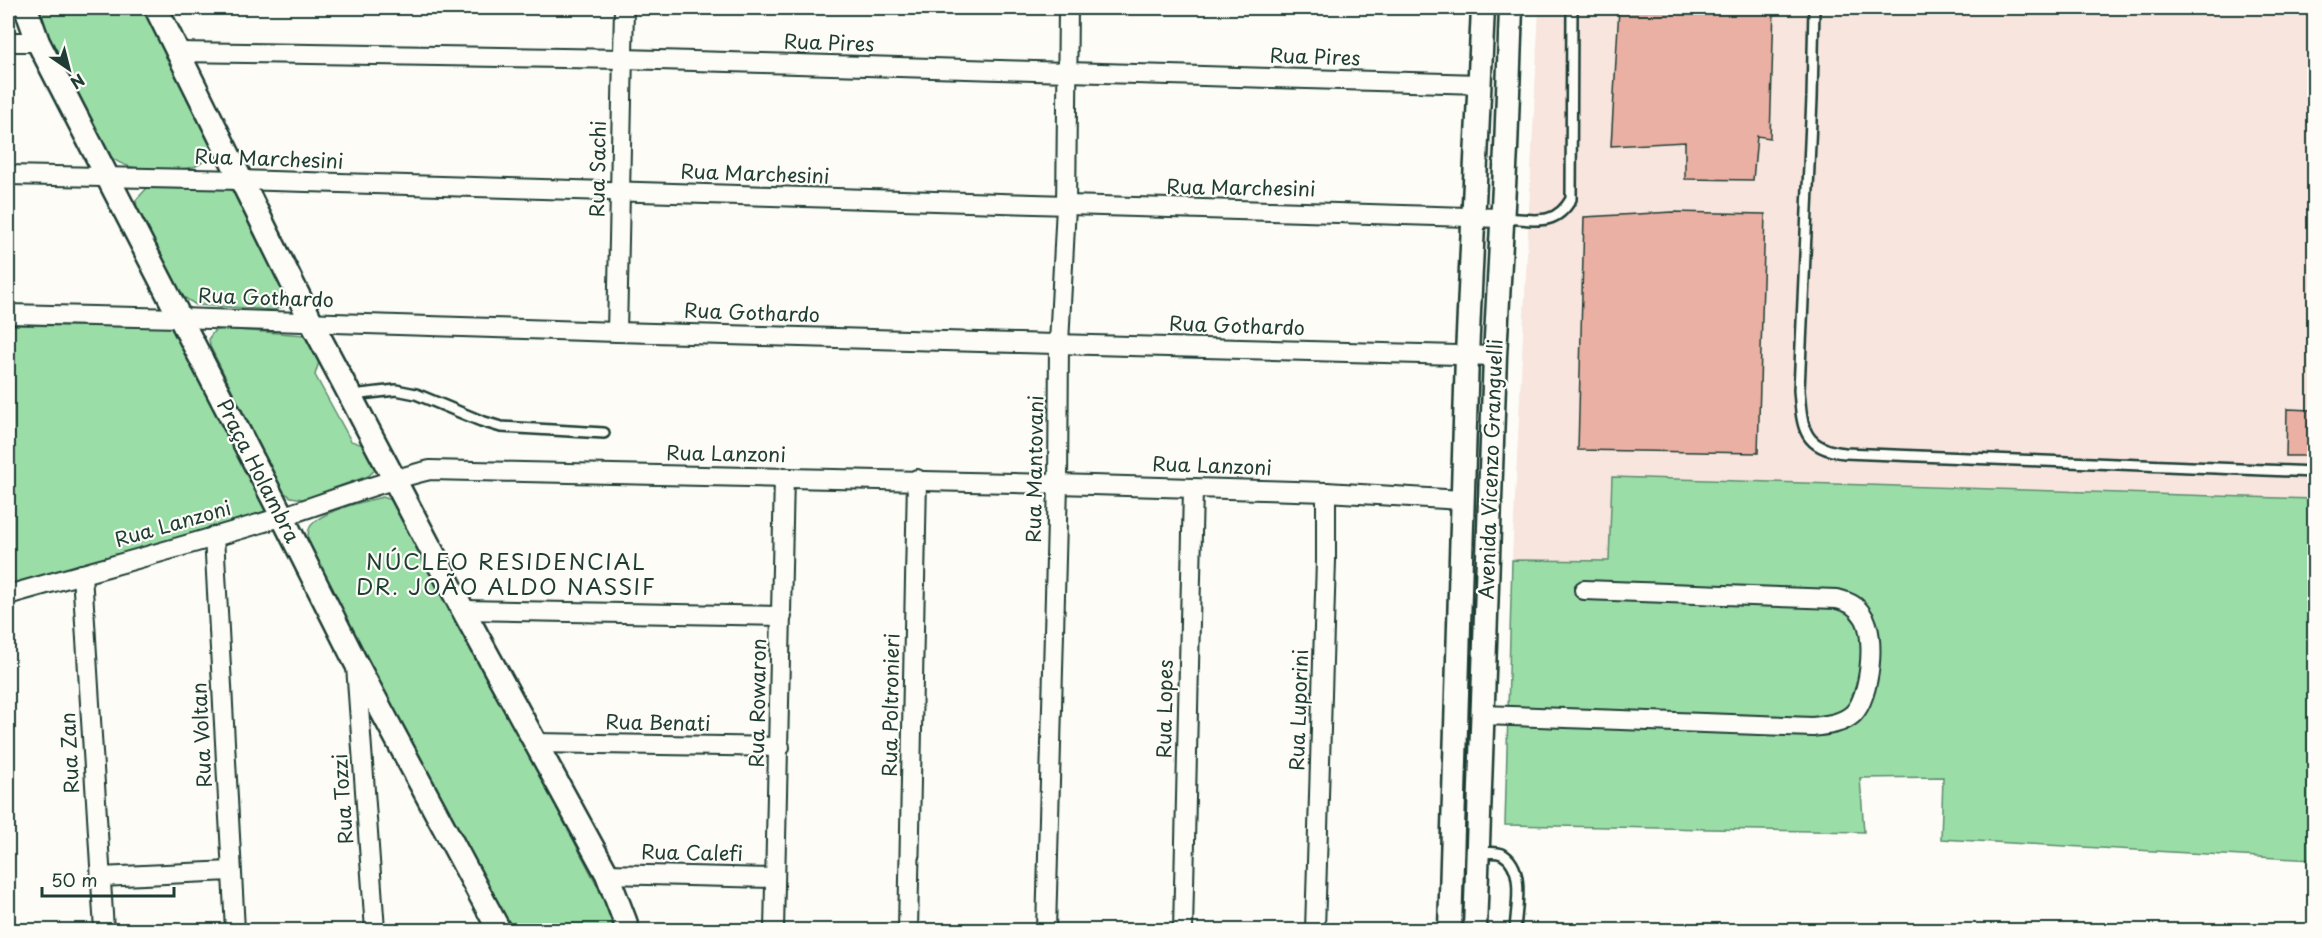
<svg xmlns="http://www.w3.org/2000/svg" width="2322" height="938" viewBox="0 0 2322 938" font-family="'Playpen Sans',sans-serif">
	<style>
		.built { fill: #f7e5de }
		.green { fill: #9bdda7; stroke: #5d8d6e; stroke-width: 1.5 }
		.building { fill: #e9b0a3; stroke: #1f3d34; stroke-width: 1.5 }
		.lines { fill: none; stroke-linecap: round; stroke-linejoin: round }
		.service-casing { stroke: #1f3d34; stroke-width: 14 }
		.minor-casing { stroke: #1f3d34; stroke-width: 22 }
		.tertiary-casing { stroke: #1f3d34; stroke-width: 27 }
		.service { stroke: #fdfcf7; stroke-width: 9 }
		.minor { stroke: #fdfcf7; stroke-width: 18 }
		.tertiary { stroke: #fdfcf7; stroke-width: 22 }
		.labels { text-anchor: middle; stroke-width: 4.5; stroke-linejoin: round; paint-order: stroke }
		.street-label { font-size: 20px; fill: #1f3d34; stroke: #fdfcf7 }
		.quarter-label { font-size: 22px; letter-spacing: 1.5px; fill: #1f3d34; stroke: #fdfcf7 }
	</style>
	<rect width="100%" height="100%" fill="#fdfcf7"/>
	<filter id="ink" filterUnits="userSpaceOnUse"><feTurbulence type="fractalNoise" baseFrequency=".0167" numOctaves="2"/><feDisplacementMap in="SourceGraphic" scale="12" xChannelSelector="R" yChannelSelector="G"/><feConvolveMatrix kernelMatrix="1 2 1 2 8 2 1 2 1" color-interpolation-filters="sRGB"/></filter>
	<g filter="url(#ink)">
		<!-- built -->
		<polygon class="built" points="1539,8 2314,8 2314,499 1613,477 1610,561 1512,560"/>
		<!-- green -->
		<g class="green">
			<path d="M39 8H145L150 22 209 130C217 171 188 170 158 169 139 168 124 169 110 156L51 45Z"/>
			<polygon points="148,187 222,187 236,191 289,297 287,305 274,310 196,305 182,296 137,208 136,200"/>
			<polygon points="8,325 171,327 268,513 8,588"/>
			<polygon points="223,329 305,335 313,339 321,355 315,375 351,441 369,447 376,461 375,470 368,476 303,499 291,497 283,492 210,346 209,338 214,331"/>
			<polygon points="1612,477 2314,499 2314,860 1941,839 1943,777 1860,778 1864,832 1505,825 1512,560 1609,561"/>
			<path d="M383 497 394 501 400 509 598 887 616 930H507L310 545C308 538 307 533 310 527 319 511 366 501 383 497Z"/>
		</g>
		<!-- building -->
		<g class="building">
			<polygon points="1619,8 1774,8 1770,138 1757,136 1753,180 1685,179 1685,142 1611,146"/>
			<polygon points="1673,212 1765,214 1758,453 1578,450 1584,217"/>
			<polygon points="2287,409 2314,410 2314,456 2286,456"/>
		</g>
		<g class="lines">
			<defs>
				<g id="service">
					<path d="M1814 8 1812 98 1799 390C1802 426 1802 449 1845 453L2314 472"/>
					<path d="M1504 218C1532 219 1555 228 1571 199L1572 8"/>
					<polyline points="352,395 396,390 416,394 481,421 501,427 604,433"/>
					<path d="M1479 853C1486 853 1495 851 1502 854 1526 867 1516 909 1515 930"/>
				</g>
				<g id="minor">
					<polyline points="8,42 38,42"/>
					<polyline points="177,52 624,59 1480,84"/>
					<polyline points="8,175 241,180 1501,218"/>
					<polyline points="8,314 180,318 617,332 1495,356"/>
					<polyline points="617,332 624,8"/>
					<polyline points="214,536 235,930"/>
					<polyline points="82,574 104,930"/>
					<path d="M8 595C99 569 191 545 281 517 331 501 379 482 430 470L1058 484 1326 492 1462 500"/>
					<polyline points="463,610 782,616"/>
					<polyline points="356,666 375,930"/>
					<path d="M1483 715 1813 727C1827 725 1842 724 1853 714 1870 698 1877 635 1863 616 1856 605 1849 602 1837 599L1584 590"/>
					<polyline points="535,743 780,747"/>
					<polyline points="607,874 775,878"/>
					<polyline points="100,877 231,871"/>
					<polyline points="774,930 784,477"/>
					<polyline points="908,930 917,479"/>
					<polyline points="1046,930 1058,484 1059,344 1066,206 1068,8"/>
					<polyline points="1183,930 1193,489"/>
					<polyline points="1315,930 1326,560 1326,492"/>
				</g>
				<g id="tertiary">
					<polyline points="26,8 38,42 282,516 356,663 499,930"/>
					<polyline points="156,8 312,323 463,610 607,874 625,921 627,930"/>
					<polyline points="1450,930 1467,355 1483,8"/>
					<polyline points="1475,930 1495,356 1506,149 1511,8"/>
				</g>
			</defs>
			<!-- service casing -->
			<use href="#service" class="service-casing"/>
			<!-- minor casing -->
			<use href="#minor" class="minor-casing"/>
			<!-- tertiary casing -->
			<use href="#tertiary" class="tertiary-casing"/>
			<!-- service -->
			<use href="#service" class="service"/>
			<!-- minor -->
			<use href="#minor" class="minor"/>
			<!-- tertiary -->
			<use href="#tertiary" class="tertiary"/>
		</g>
	</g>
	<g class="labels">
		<!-- street labels -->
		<g class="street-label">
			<text transform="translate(829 43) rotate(2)" y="7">Rua Pires</text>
			<text transform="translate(1315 57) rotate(2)" y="7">Rua Pires</text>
			<text transform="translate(269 159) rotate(2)" y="7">Rua Marchesini</text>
			<text transform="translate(598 169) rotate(-89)" y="7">Rua Sachi</text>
			<text transform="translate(755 174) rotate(2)" y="7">Rua Marchesini</text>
			<text transform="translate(1241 188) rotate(1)" y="7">Rua Marchesini</text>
			<text transform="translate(266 298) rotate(2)" y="7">Rua Gothardo</text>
			<text transform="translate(752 313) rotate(2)" y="7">Rua Gothardo</text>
			<text transform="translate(1237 326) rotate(2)" y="7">Rua Gothardo</text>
			<text transform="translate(726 454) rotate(1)" y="7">Rua Lanzoni</text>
			<text transform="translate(1212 466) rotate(2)" y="7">Rua Lanzoni</text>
			<text transform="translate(1035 469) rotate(-89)" y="7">Rua Mantovani</text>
			<text transform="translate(1491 469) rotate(-88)" y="7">Avenida Vicenzo Granguelli</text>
			<text transform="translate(258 471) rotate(63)" y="7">Praça Holambra</text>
			<text transform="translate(173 524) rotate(-16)" y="7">Rua Lanzoni</text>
			<text transform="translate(758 703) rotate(-89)" y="7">Rua Rowaron</text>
			<text transform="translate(891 705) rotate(-89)" y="7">Rua Poltronieri</text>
			<text transform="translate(1165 709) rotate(-89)" y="7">Rua Lopes</text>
			<text transform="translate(1299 710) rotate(-88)" y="7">Rua Luporini</text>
			<text transform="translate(658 723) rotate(1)" y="7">Rua Benati</text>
			<text transform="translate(202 735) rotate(-93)" y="7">Rua Voltan</text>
			<text transform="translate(70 753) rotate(-93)" y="7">Rua Zan</text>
			<text transform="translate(343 799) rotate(-94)" y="7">Rua Tozzi</text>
			<text transform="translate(692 853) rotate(1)" y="7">Rua Calefi</text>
		</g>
		<!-- quarter labels -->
		<g class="quarter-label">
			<text x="506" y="570">NÚCLEO RESIDENCIAL<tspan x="506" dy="25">DR. JOÃO ALDO NASSIF</tspan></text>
		</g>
	</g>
	<!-- margin -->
	<rect width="2322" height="938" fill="none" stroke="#fdfcf7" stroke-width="30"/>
	<rect x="15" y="15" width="2292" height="908" fill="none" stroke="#1f3d34" stroke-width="2" filter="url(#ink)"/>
	<!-- north arrow -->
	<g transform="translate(69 69) rotate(145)" stroke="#fdfcf7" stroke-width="4.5" paint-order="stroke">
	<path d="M0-4.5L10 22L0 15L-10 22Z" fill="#1f3d34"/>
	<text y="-9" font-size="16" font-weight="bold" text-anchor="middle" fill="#1f3d34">N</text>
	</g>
	<!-- scale -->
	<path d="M42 887v9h132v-9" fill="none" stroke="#1f3d34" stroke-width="3"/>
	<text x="51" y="887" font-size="18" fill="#1f3d34" stroke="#fdfcf7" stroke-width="4.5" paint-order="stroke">50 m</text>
</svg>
